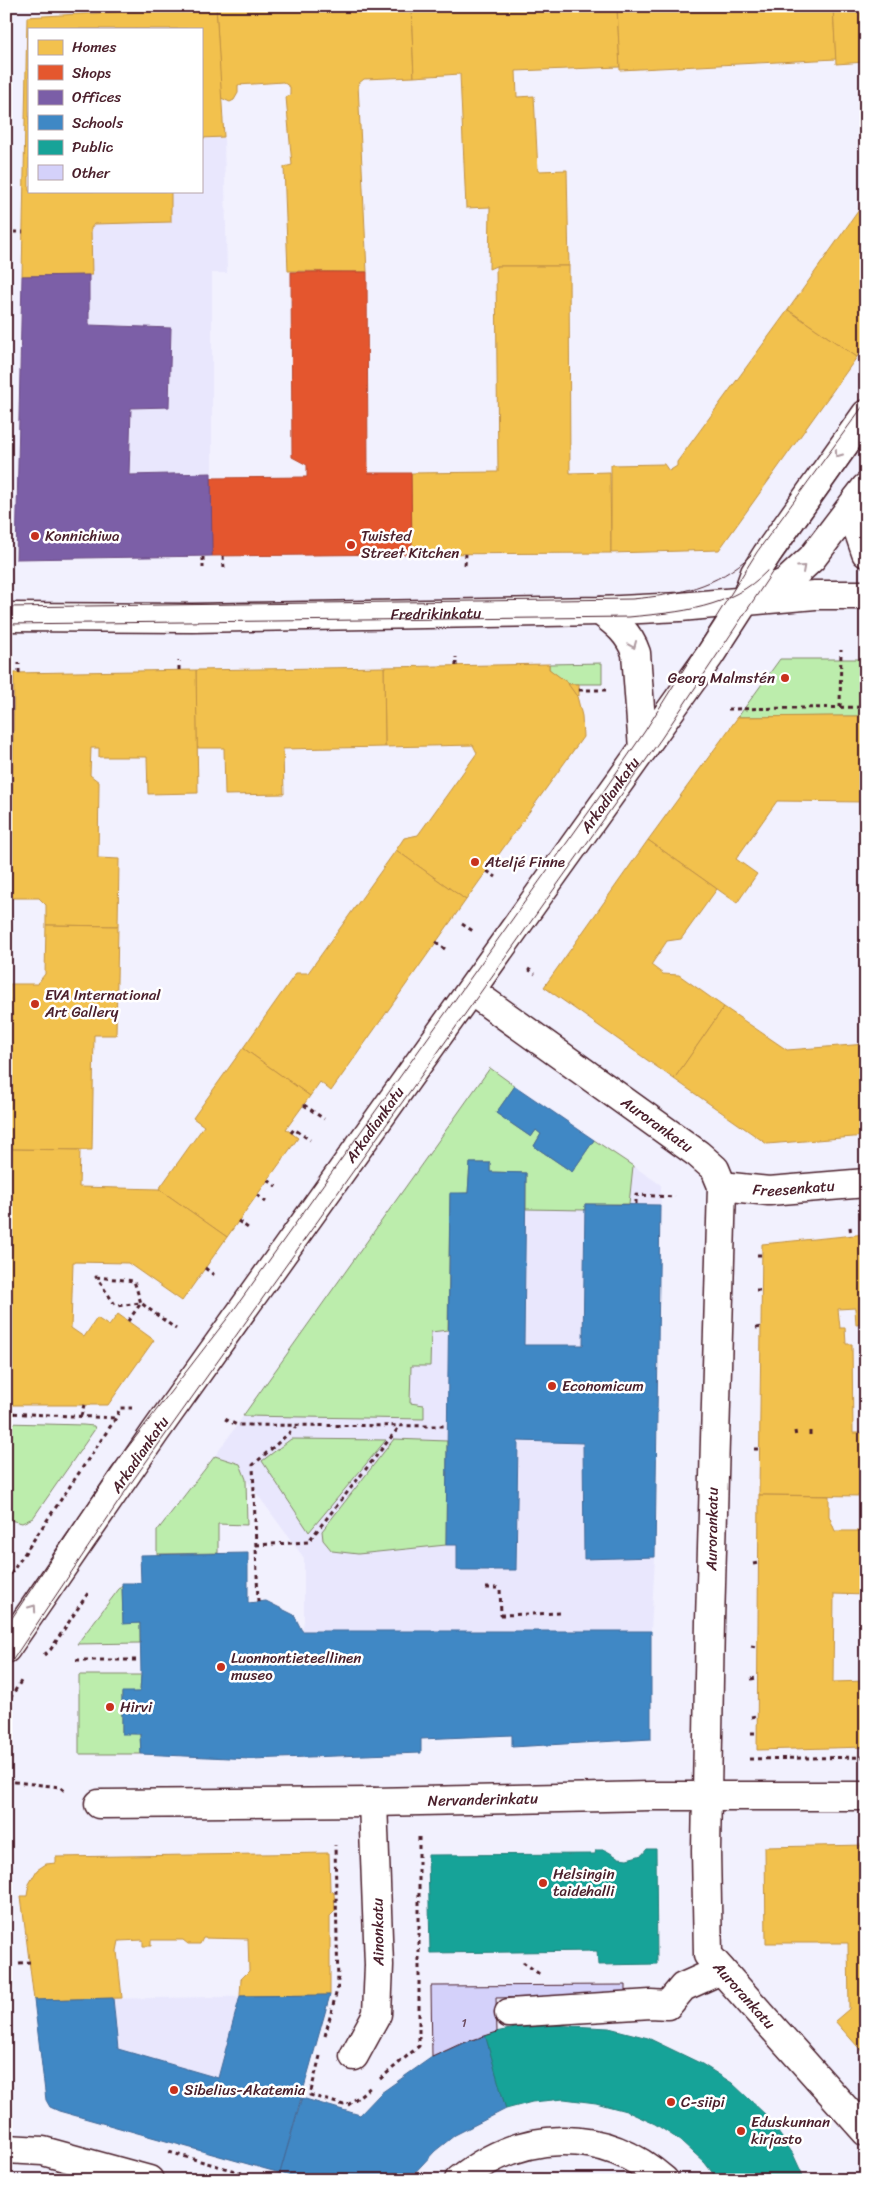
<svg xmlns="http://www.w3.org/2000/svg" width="872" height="2186" viewBox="0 0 872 2186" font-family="Sriracha,sans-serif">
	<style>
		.built { fill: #e9e7fd; fill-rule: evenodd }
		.green { fill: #bcedac; stroke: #83866c }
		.homes { fill: #f2c14e; stroke: #c09044 }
		.shops { fill: #e4572e; stroke: #b6462d }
		.offices { fill: #7b5ea7; stroke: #6c4b82 }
		.schools { fill: #3f88c5; stroke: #426897 }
		.public { fill: #17a398; stroke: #267b77 }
		.building { fill: #d4d1fa; stroke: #4a1f2b }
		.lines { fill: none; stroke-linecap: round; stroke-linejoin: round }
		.minor-casing { stroke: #4a1f2b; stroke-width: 31 }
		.path { stroke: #4a1f2b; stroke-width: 3; stroke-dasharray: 4 4; stroke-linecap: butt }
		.minor { stroke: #fff; stroke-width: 28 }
		.tram { stroke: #4a1f2b; stroke-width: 1 }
		.oneway { stroke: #ae9aa0 }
		.poi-dot { fill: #c8321e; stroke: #fff; stroke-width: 2 }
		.labels { text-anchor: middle; stroke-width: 5; stroke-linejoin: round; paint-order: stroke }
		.number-label { font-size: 12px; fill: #6c4c5f }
		.poi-label { font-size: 15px; fill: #4a1f2b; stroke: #fff; text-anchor: start }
		.street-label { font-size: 15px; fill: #4a1f2b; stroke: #fff }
	</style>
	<rect width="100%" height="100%" fill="#f2f1fe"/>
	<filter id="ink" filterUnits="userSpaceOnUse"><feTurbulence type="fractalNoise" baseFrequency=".02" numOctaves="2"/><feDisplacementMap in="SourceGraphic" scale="10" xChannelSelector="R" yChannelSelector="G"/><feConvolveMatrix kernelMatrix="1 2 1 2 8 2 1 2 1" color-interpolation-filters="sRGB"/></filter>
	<g filter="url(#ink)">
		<!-- built -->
		<g class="built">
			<path d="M216 6 224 137 227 273H212V556L16 559 27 17ZM29 29H201V191H29Z"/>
			<polygon points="490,1068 661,1185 655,1557 651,1631 302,1631 304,1621 304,1558 246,1479 240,1464 215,1456"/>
			<polygon points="330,1995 280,2173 53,2109 46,2100 34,2000"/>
		</g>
		<!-- green -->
		<g class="green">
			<polygon points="780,659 866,659 866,716 738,717"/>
			<polygon points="602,663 602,684 568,684 549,669 549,664"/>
			<polygon points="490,1068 515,1086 496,1113 531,1137 536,1130 541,1134 534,1146 572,1172 594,1140 633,1166 629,1204 585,1204 585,1210 526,1209 526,1173 490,1172 490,1163 470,1163 468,1193 450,1194 448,1330 431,1332 430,1366 411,1366 410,1403 424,1405 424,1419 243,1416"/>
			<polygon points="6,1423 83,1425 94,1426 95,1429 33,1518 22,1523 6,1519"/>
			<polygon points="291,1439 386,1440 309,1532 262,1461"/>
			<polygon points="394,1439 447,1441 446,1545 358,1554 332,1551 323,1540 322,1531"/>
			<polygon points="215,1456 240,1464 246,1479 247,1525 218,1524 218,1553 157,1554 157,1531"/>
			<polygon points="122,1585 123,1623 140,1623 140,1643 77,1644"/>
			<polygon points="79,1675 141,1675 140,1692 122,1693 122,1733 140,1734 141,1754 79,1754"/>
		</g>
		<!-- homes -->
		<g class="homes">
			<polygon points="216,6 411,6 414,77 364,79 358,84 367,272 288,271 284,167 292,165 286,97 290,95 290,87 283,82 238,85 238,93 234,100 230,102 221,98"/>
			<polygon points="216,6 224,137 201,138 201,29 29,29 29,191 171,191 171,222 94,224 91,228 92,275 22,276 27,17"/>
			<polygon points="411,6 617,6 620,67 516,71 517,97 534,96 538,171 567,170 569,266 496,266 489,269 490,207 466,208 460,74 414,77"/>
			<polygon points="617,6 833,6 836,59 620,70"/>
			<polygon points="833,6 866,6 866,62 836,64"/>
			<polygon points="866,200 866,345 857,357 788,310"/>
			<polygon points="496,266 569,266 570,473 610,472 611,553 412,554 411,473 498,472"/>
			<polygon points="788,310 857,357 719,550 611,553 611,465 664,464 669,471 677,466 677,462"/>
			<polygon points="549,664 549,669 568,683 577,696 582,716 583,737 466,900 396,850 404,838 418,835 477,753 473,745 385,747 384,667"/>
			<polygon points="384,667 385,747 283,749 284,794 225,795 224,748 197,748 196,670"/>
			<polygon points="196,670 198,793 148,794 147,757 99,757 99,748 91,748 90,775 99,782 98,858 119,859 118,926 46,925 46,905 39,898 11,898 14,673"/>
			<polygon points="568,684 579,684 579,696 576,695"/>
			<polygon points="835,716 866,716 866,829 865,802 777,801 736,859 757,874 737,903 648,840 738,717"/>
			<polygon points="648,840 717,889 681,939 667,941 651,965 663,974 679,975 724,1007 674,1079 544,987"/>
			<polygon points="396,850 466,900 331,1091 320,1082 310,1096 243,1048 296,973 308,973"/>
			<polygon points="46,925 118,926 116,1035 94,1035 92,1150 7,1149 10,984 37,984 45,974"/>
			<polygon points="724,1007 787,1050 866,1044 866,1136 767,1144 674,1079"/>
			<polygon points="243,1048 310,1096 286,1129 298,1138 227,1237 159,1189 204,1126 193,1118"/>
			<polygon points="7,1149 80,1150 79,1187 159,1189 227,1237 182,1301 128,1263 73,1262 71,1328 84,1337 97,1318 109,1326 118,1314 154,1340 108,1405 6,1405"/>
			<polygon points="866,1234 866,1324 856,1325 855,1308 838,1309 840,1328 845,1328 846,1344 852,1344 853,1433 866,1433 866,1496 759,1495 762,1244"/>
			<polygon points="759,1495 829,1496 829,1516 835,1531 866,1531 866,1595 834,1594 833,1682 866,1681 866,1747 757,1750"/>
			<polygon points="866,1845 866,2056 835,2021 849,2009 848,1943 766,1943 765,1847"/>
			<polygon points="329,1853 330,1890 334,1893 335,1911 330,1916 330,1995 240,1996 241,1979 249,1971 248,1939 203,1938 200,1944 188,1944 183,1940 151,1940 151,1946 143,1946 143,1940 119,1941 117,1951 122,1998 34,2000 21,1896 27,1896 29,1884 37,1870 46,1864 56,1863 56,1857"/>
		</g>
		<!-- shops -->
		<polygon class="shops" points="291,272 367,272 368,473 411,473 412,554 212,556 211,478 307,477 307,465 292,457"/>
		<!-- offices -->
		<polygon class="offices" points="89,275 89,325 171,328 169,407 131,408 129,475 211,473 212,556 16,559 22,276"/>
		<!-- schools -->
		<g class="schools">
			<polygon points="515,1086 594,1140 572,1172 534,1146 541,1134 536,1130 531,1137 496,1113"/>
			<polygon points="470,1163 490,1163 490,1172 526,1173 524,1345 583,1345 585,1204 660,1205 655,1557 584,1559 583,1443 518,1441 516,1570 457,1570 457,1545 446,1545 450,1193 468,1193"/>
			<polygon points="248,1553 248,1603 266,1601 294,1615 302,1631 651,1631 651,1739 512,1747 512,1735 421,1739 421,1753 251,1759 141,1754 140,1734 122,1734 122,1692 140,1692 141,1675 140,1623 123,1624 122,1583 141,1583 140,1555"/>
			<polygon points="330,1995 280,2173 59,2111 50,2107 46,2100 34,2000 113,1998 118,2049 218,2078 240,1996"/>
			<polygon points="485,2034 506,2109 455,2135 435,2151 408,2180 304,2180 280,2173 302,2098 360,2115 381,2093 432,2057"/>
		</g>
		<!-- public -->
		<g class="public">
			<polygon points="647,1849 656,1849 657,1964 598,1965 597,1951 430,1953 428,1855 595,1854 596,1850 605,1850 619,1858 627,1859 642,1855"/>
			<polygon points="551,2025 609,2028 648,2038 702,2064 732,2083 767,2116 793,2154 805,2180 718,2180 705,2163 681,2141 655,2124 626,2111 596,2103 564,2099 532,2102 506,2109 485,2034 521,2027"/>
		</g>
		<!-- building -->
		<polygon class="building" points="626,1985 626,1995 496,1998 497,2032 460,2044 432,2057 431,1986"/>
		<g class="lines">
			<defs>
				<g id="minor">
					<polyline points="857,499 855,521 866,553"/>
					<polyline points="758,595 786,582 812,558 866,487"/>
					<path d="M600 611C616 623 629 633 636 653L643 749"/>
					<path id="s1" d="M6 617 192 618 600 611 680 607 815 595H866"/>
					<path id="s2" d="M471 991 698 1154 715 1169 722 1186 710 1621 706 1851 708 1955 866 2132"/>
					<path id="s3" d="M722 1186 769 1191 866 1183"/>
					<path id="s4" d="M6 1649 156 1431 710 655 745 601 755 573 767 554 866 414"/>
					<path id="s5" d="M99 1804 373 1802 650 1796H866"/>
					<polyline points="509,2013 651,2004 668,2005 683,1987 721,1970"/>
					<polyline points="354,2056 377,2014 379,1965 373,1802"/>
					<polyline points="6,2149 43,2151 149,2180"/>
					<path d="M459 2180C521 2130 602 2126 664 2180"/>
				</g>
			</defs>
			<!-- minor casing -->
			<use href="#minor" class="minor-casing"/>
			<!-- path -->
			<g class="path">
				<polyline points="6,232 23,232"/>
				<polyline points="223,556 224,568"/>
				<polyline points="203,557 203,568"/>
				<polyline points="465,565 466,554"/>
				<polyline points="456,666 456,657"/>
				<polyline points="179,670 179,661"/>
				<polyline points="19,673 19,663"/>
				<polyline points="579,690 606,690"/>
				<polyline points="840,707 841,650"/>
				<polyline points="728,709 866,707"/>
				<polyline points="6,747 13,747"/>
				<polyline points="6,789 12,789"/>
				<polyline points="6,828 12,828"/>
				<polyline points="487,871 496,877"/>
				<polyline points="462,924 473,931"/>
				<polyline points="436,942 445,949"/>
				<polyline points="528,969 535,974"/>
				<polyline points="6,1000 10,1000"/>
				<polyline points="6,1066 8,1066"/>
				<polyline points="304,1105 324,1119"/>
				<polyline points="291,1133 294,1129 310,1140"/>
				<polyline points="6,1134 7,1134"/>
				<polyline points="6,1171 7,1171"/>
				<polyline points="268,1180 277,1187"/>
				<polyline points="257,1195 266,1202"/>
				<polyline points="636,1204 636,1195 675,1197"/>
				<polyline points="238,1221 248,1228"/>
				<polyline points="850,1227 851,1235"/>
				<polyline points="757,1255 762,1255"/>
				<polyline points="205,1268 214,1275"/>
				<polygon points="96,1277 134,1281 141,1303 116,1306"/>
				<polyline points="756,1290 762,1290"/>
				<polyline points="128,1321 141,1303 176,1329"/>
				<polyline points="756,1328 762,1327"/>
				<polyline points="6,1413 116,1418"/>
				<polyline points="81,1416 84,1405"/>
				<polyline points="225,1419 237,1425 447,1426"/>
				<polyline points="795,1431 796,1437"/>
				<polyline points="810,1431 810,1437"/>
				<polyline points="754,1449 760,1449"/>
				<polyline points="256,1545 308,1542 400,1426"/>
				<polyline points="753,1564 759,1563"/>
				<polyline points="6,1581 116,1418 120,1408 132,1408"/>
				<polyline points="486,1588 500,1588 501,1615 560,1613"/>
				<polyline points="258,1602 253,1465 296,1427"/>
				<polyline points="751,1646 757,1647"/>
				<polyline points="44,1655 51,1649 88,1593"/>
				<polyline points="76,1660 140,1660"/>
				<polyline points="751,1679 757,1678"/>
				<polyline points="6,1705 23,1678"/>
				<polyline points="751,1717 757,1716"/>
				<polyline points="751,1733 757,1733"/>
				<polyline points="749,1759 866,1757"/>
				<polyline points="6,1781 60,1787 67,1793"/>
				<polyline points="523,1962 542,1976"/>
				<polyline points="19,1963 30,1962"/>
				<polyline points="325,2036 338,1986 335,1845"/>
				<polyline points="320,2056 310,2095 347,2106 372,2086"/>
				<polyline points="380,2079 419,2046 419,1833"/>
				<polyline points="169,2152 266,2180"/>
			</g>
			<!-- minor -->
			<use href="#minor" class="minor"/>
			<!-- tram -->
			<g class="tram">
				<path d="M6 607 632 599C677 595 717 587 751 555"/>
				<path d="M6 624 629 617C680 612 730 609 767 571"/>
				<polyline points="6,1627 111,1469 233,1311 603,792 645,731 757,552 866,402"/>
				<polyline points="6,1670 131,1483 661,739 783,556 866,439"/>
			</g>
		</g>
		<!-- one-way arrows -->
		<defs><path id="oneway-chevron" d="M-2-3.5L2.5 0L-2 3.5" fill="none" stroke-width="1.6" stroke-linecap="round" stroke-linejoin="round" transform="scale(1.25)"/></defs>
		<g class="oneway">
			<use href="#oneway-chevron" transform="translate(838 454) rotate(125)"/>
			<use href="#oneway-chevron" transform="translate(802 568) rotate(-42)"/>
			<use href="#oneway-chevron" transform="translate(633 645) rotate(67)"/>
			<use href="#oneway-chevron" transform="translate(33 1608) rotate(-55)"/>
		</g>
	</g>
	<!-- markers -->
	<g class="poi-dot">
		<circle cx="35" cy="536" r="5"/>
		<circle cx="351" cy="545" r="5"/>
		<circle cx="785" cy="678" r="5"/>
		<circle cx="475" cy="862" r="5"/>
		<circle cx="35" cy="1004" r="5"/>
		<circle cx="552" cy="1386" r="5"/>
		<circle cx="221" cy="1667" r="5"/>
		<circle cx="110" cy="1707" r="5"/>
		<circle cx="543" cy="1883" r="5"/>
		<circle cx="174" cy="2090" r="5"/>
		<circle cx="671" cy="2102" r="5"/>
		<circle cx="741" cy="2131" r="5"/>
	</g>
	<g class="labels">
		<!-- number labels -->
		<g class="number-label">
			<text x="464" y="2027">1</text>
		</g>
		<!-- poi labels -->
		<g class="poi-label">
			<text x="45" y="541">Konnichiwa</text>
			<text x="361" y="541">Twisted<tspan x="361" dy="17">Street Kitchen</tspan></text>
			<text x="775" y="683" text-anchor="end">Georg Malmstén</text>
			<text x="485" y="867">Ateljé Finne</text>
			<text x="45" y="1000">EVA International<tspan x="45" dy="17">Art Gallery</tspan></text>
			<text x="562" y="1391">Economicum</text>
			<text x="231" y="1663">Luonnontieteellinen<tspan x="231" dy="17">museo</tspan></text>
			<text x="120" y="1712">Hirvi</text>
			<text x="553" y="1879">Helsingin<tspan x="553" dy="17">taidehalli</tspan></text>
			<text x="184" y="2095">Sibelius-Akatemia</text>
			<text x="681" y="2107">C-siipi</text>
			<text x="751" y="2127">Eduskunnan<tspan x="751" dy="17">kirjasto</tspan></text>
		</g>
		<!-- street labels -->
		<g class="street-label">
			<text dy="5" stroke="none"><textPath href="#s1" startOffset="430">Fredrikinkatu</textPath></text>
			<text dy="5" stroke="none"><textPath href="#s4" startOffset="1046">Arkadiankatu</textPath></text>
			<text dy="5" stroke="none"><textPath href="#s2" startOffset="229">Aurorankatu</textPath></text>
			<text dy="5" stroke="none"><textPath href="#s4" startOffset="641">Arkadiankatu</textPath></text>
			<text dy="5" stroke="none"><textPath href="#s3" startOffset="72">Freesenkatu</textPath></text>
			<text dy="5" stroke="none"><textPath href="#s4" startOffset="236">Arkadiankatu</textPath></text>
			<text transform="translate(712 1529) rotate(-89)" y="5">Aurorankatu</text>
			<text dy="5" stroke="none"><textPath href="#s5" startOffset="384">Nervanderinkatu</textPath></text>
			<text transform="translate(378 1932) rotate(-91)" y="5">Ainonkatu</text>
			<text dy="5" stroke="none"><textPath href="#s2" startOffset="1144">Aurorankatu</textPath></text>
		</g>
	</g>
	<!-- margin -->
	<rect width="872" height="2186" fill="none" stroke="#fff" stroke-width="25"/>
	<rect x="12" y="12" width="847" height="2161" fill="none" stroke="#4a1f2b" stroke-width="2" filter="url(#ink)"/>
	<!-- legend -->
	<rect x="28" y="28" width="175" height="165" fill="#ffffff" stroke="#b7a5aa"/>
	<rect x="38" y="40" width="25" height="15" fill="#f2c14e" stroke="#b7a5aa"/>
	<text x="72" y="52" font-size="15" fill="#4a1f2b">Homes</text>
	<rect x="38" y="65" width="25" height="15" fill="#e4572e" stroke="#b7a5aa"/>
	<text x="72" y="78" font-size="15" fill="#4a1f2b">Shops</text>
	<rect x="38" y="90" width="25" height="15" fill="#7b5ea7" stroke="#b7a5aa"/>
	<text x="72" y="102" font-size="15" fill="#4a1f2b">Offices</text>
	<rect x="38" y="115" width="25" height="15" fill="#3f88c5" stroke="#b7a5aa"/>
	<text x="72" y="128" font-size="15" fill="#4a1f2b">Schools</text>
	<rect x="38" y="140" width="25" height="15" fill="#17a398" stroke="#b7a5aa"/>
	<text x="72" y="152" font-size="15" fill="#4a1f2b">Public</text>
	<rect x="38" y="165" width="25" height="15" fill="#d4d1fa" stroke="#b7a5aa"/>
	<text x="72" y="178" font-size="15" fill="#4a1f2b">Other</text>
</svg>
